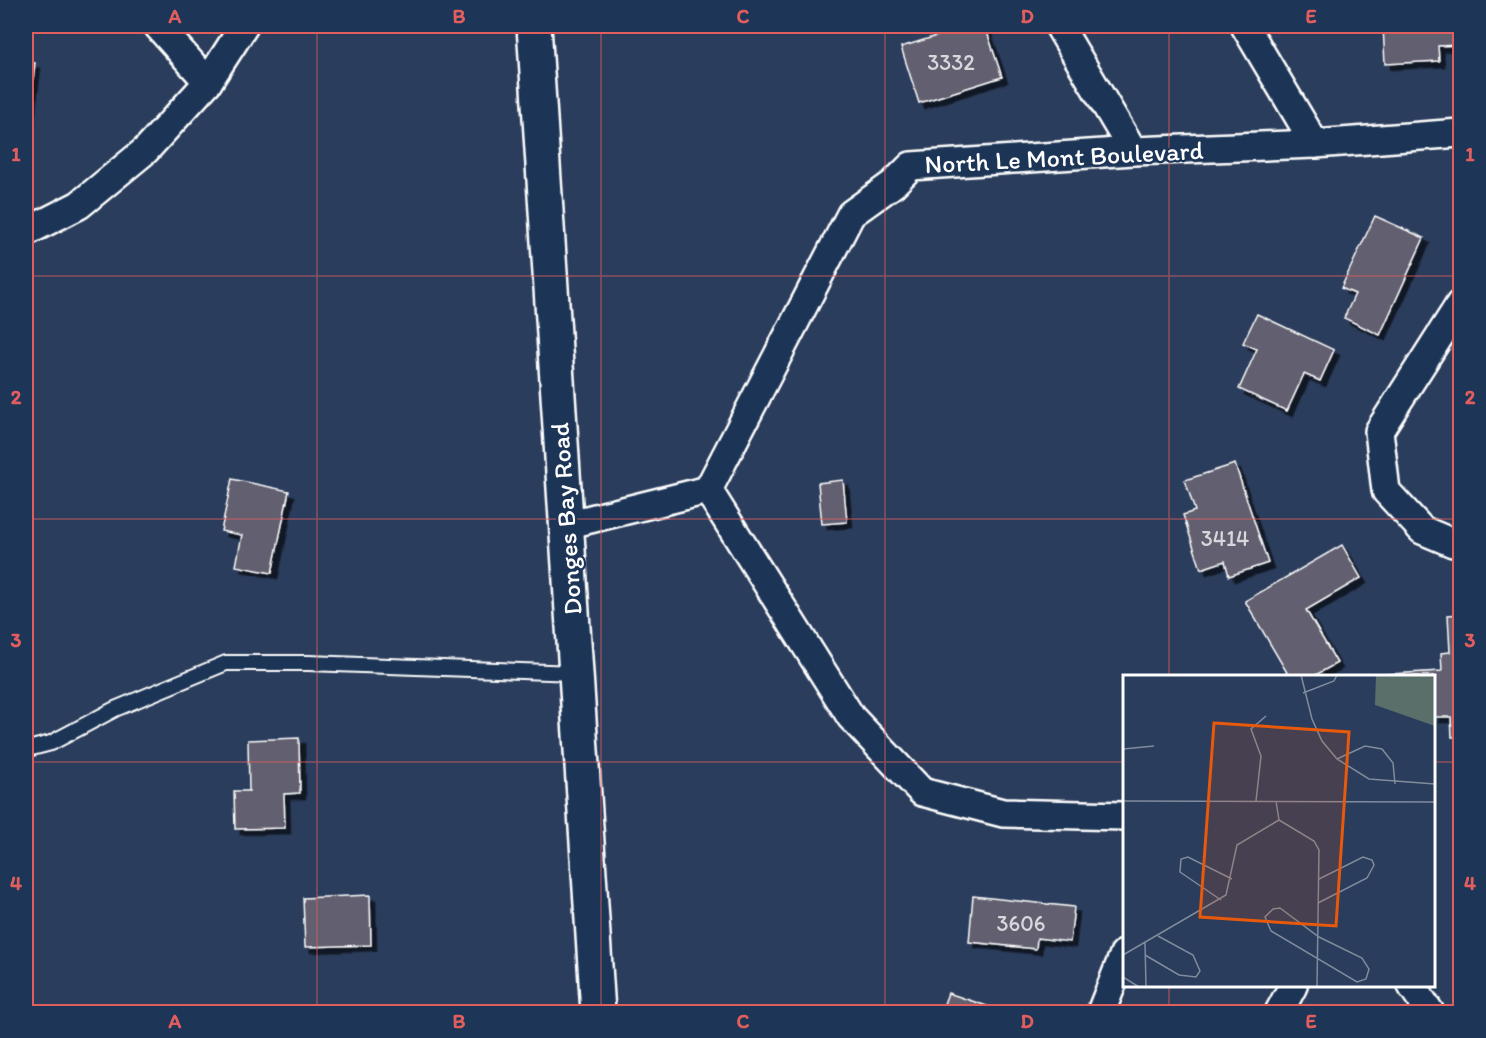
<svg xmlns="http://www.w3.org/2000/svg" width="1486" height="1038" viewBox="0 0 1486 1038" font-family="Itim,sans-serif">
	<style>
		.building { fill: #625e6f; stroke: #fff; stroke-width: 1.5; filter: url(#shadow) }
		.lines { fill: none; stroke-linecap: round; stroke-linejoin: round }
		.service-casing { stroke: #fff; stroke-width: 18 }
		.minor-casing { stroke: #fff; stroke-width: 32 }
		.tertiary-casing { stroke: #fff; stroke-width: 38 }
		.service { stroke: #1d3557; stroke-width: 14 }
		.minor { stroke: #1d3557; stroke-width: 27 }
		.tertiary { stroke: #1d3557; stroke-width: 33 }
		.grid { fill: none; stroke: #e05e5e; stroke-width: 1.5; stroke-opacity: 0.55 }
		.labels { text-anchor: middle; stroke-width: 4.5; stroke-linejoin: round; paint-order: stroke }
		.number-label { font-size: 22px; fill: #d8d7db }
		.street-label { font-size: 26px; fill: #fff; stroke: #1d3557 }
		.inset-road { fill: none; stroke: #808b9d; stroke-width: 1.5 }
		.view { fill: #e8590c; fill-opacity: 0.15; stroke: #e8590c; stroke-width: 3 }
		.inset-edge { fill: none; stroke: #fff; stroke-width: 3 }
		.neatline { fill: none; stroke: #e05e5e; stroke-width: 2 }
		.grid-label { font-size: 20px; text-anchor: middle; font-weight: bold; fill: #e05e5e }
	</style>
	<defs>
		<filter id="shadow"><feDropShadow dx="5.5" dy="5.5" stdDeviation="0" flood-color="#0009"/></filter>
	</defs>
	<rect width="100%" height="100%" fill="#2b3d5c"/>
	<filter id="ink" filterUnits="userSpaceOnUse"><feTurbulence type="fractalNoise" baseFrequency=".0167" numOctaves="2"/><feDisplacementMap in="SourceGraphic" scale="12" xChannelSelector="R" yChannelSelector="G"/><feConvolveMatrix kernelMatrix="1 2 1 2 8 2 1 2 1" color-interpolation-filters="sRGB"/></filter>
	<g filter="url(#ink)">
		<!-- building -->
		<g class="building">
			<polygon points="969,26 985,26 1002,77 919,103 901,47"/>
			<polygon points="1383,26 1460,26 1460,45 1438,46 1439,61 1385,64"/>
			<polygon points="26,62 35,63 26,139"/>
			<polygon points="1375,216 1424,238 1380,335 1344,318 1355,294 1341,288"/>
			<polygon points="1257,314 1334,350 1320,381 1304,374 1287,411 1239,389 1257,349 1243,343"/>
			<polygon points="1235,464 1268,563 1229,576 1225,561 1201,569 1183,515 1195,511 1185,480"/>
			<polygon points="232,479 289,491 272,573 236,566 242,535 221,531"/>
			<polygon points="843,480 847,522 822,524 818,483"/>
			<polygon points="1342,545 1361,578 1306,610 1337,663 1314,676 1289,676 1245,601"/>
			<polygon points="1460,614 1460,737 1452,737 1451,717 1434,717 1434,676 1373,676 1373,675 1442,671 1441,653 1450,652 1448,615"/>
			<polygon points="299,738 300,793 284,794 285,828 235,829 234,791 249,791 248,740"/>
			<polygon points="370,895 371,945 305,947 303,898"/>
			<polygon points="973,896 1074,907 1070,942 1037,938 1036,949 969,942"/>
			<polygon points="948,993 1005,1012 941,1012"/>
		</g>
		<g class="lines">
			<defs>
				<polyline id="service" points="26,747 28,749 51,743 115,709 226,663 308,663 575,673"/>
				<g id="minor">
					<polyline points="158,26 208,82"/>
					<polyline points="1059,26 1133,151"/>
					<polyline points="1245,26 1315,144"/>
					<polyline points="26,232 79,205 146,150 208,82 244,26"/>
					<polyline points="1460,304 1379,431 1386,491 1422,530 1453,543 1460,541"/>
					<polyline points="708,490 851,214 893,184 911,166 1133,151 1315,144 1460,133"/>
					<polyline points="566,525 708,490 851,717 922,792 1003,813 1124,816"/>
					<polyline points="1412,986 1430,1012"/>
					<polyline points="1101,1012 1124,954"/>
					<polyline points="1279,1012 1293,986"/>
				</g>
				<polyline id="tertiary" points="534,26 598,1012"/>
			</defs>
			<!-- service casing -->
			<use href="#service" class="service-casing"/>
			<!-- minor casing -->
			<use href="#minor" class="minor-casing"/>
			<!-- tertiary casing -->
			<use href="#tertiary" class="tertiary-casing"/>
			<!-- service -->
			<use href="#service" class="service"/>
			<!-- minor -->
			<use href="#minor" class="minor"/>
			<!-- tertiary -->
			<use href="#tertiary" class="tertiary"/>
		</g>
	</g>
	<!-- grid -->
	<path class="grid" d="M317 26V1012M601 26V1012M885 26V1012M1169 26V676M26 276H1460M26 519H1460M26 762H1124M1434 762H1460M1169 986V1012"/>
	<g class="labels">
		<!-- number labels -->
		<g class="number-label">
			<text x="951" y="70">3332</text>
			<text x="1225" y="546">3414</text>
			<text x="1021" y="931">3606</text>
		</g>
		<!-- street labels -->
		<g class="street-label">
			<text transform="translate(1064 157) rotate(-3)" y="9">North Le Mont Boulevard</text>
			<text transform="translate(566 519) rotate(-94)" y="9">Donges Bay Road</text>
		</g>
	</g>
	<!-- overview -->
	<g transform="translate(1123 675)">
		<rect width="312" height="312" fill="#2b3d5c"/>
		<path d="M253 0H312V51L252 30Z" fill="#5a6f6a"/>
		<path class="inset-road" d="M178 0 189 44 199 66 214 84 246 104 312 109M180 18 211 6 214 0M0 74 31 71M214 84 242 71 259 74 270 88 272 109M0 126 312 127M133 126 138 81 128 54 143 41M156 145 191 166 196 175 194 312M98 225 57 197 58 184 65 182 109 204M195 228 244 203 251 190 249 185 240 182 196 204M157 233 196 262 239 283 246 294 243 304 234 307 148 256 142 242 150 234ZM22 268 23 312M0 280 103 220 114 170 156 145 153 126M22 280 56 300 73 302 77 296 70 280 35 261M0 302 16 312"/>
		<path class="view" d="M91 48 226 57 213 251 77 242Z"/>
		<rect width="312" height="312" class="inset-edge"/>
	</g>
	<!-- margin -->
	<rect width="1486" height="1038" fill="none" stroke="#1d3557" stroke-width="66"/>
	<rect x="33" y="33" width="1420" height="972" class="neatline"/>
	<g class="grid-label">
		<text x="175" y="23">A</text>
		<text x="459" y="23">B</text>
		<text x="743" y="23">C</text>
		<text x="1027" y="23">D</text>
		<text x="1311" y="23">E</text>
		<text x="16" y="161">1</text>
		<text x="1470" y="161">1</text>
		<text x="16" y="404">2</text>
		<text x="1470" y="404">2</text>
		<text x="16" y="647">3</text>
		<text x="1470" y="647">3</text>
		<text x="16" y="890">4</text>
		<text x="1470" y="890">4</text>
		<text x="175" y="1028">A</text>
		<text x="459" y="1028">B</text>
		<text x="743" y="1028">C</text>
		<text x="1027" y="1028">D</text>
		<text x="1311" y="1028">E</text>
	</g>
</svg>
